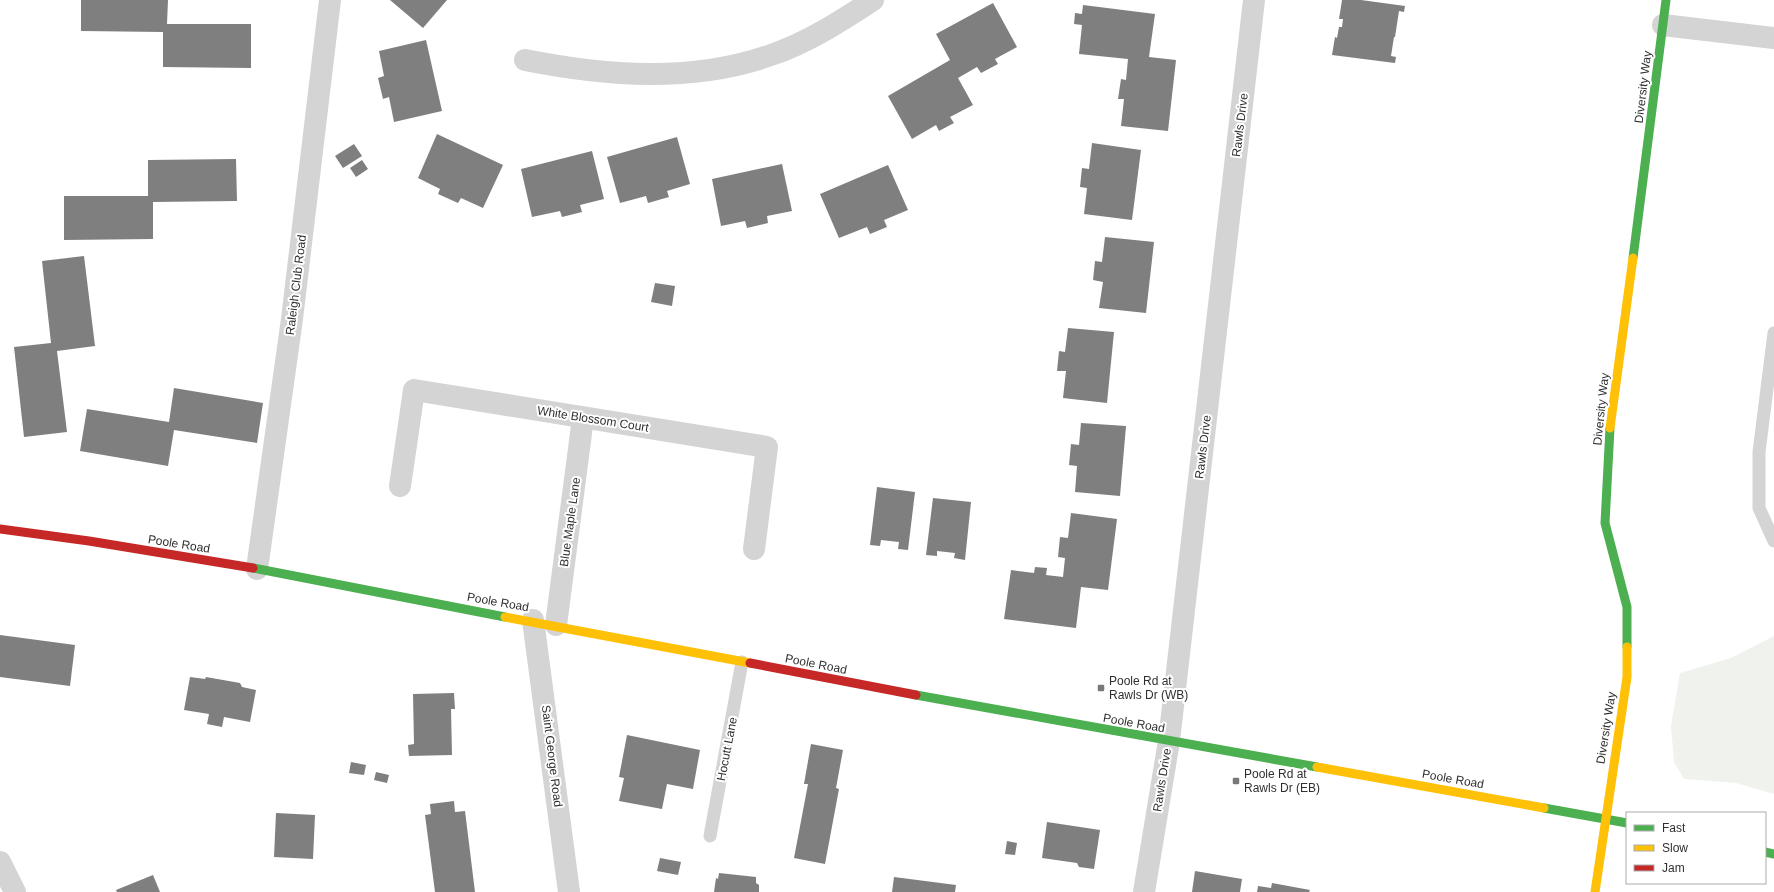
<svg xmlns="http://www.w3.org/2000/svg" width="1774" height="892" viewBox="0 0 1774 892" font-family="Arial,sans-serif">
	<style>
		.green { fill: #f0f3ed }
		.building { fill: #7f7f7f }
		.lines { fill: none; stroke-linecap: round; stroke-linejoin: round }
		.lane { stroke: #d4d4d4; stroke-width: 13 }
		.street { stroke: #d4d4d4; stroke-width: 22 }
		.fast { stroke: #4caf50; stroke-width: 9 }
		.slow { stroke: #ffc107; stroke-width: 9 }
		.jam { stroke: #c62828; stroke-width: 9 }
		.poi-dot { fill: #787878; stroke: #fff; stroke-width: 1.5 }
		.labels { text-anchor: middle; stroke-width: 4; stroke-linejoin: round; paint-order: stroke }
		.street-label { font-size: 12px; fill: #2f2f2f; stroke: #fff }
		.poi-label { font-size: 12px; fill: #2f2f2f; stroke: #fff; text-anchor: start }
	</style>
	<rect width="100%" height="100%" fill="#fff"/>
	<!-- green -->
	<polygon class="green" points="1774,636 1774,794 1736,783 1684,779 1674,762 1671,726 1680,673 1731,658"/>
	<!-- building -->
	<g class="building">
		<polygon points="81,0 168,0 167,24 251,24 251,68 163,67 163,32 81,31"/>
		<polygon points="390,0 447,0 423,28"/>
		<polygon points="1342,0 1361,0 1405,6 1404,12 1399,11 1395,37 1394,37 1391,56 1396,57 1395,63 1332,55 1335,37 1337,38 1339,27 1342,27 1343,19 1339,19"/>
		<polygon points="993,3 1017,47 995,59 998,64 981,73 977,67 958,78 973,105 950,117 954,123 939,131 936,125 912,139 888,96 950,60 936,34"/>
		<polygon points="1083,5 1155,14 1149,57 1176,60 1168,131 1121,126 1124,99 1118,99 1121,79 1126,80 1128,59 1079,54 1082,25 1074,24 1075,13 1082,14"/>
		<polygon points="426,40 442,111 394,122 389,97 383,99 378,78 384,76 379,51"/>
		<polygon points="437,134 503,165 483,208 461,198 458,203 438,194 440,189 418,178"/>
		<polygon points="677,137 690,184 667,191 669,197 648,203 646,196 620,203 607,157"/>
		<polygon points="1092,143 1141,150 1132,220 1084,214 1087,188 1080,187 1082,168 1089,169"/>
		<polygon points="354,144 362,156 343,168 335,156"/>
		<polygon points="592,151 604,199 580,205 582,212 562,217 560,211 532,217 521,169"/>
		<polygon points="236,159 237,201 153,202 153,239 64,240 64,196 148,196 148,160"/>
		<polygon points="362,160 368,169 356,177 350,168"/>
		<polygon points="782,164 792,211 767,216 768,223 747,228 745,221 721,226 712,179"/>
		<polygon points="888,165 908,210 884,220 887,227 870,234 867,227 839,238 820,194"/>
		<polygon points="1105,237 1154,242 1146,313 1099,308 1103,282 1093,280 1095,261 1102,262"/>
		<polygon points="84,256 95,346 57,351 67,432 24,437 14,347 51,343 42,261"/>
		<polygon points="655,283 675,286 672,306 651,302"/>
		<polygon points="1068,328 1114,332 1107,403 1063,398 1066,371 1057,371 1059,351 1065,352"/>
		<polygon points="174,388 263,403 257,443 174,430 168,466 80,451 87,409 169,422"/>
		<polygon points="1081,423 1126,426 1120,496 1075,492 1077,466 1069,465 1071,444 1079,445"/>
		<polygon points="877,487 915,492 908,550 898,549 899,542 881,540 880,546 870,545"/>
		<polygon points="933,498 971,502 965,560 954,558 955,553 937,551 937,556 926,555"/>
		<polygon points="1071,513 1117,519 1108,590 1081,587 1076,628 1004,619 1011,570 1034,573 1035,567 1047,568 1046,575 1063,577 1065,558 1058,557 1060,537 1068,538"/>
		<polygon points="0,635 75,645 70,686 0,677"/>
		<polygon points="190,677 205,679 206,677 240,683 242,687 256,690 250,722 224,717 222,727 207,724 209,714 184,710"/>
		<polygon points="454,693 455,709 451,709 452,755 409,756 408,745 414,744 413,694"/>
		<polygon points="627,735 700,750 693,789 667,784 662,809 619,801 624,778 619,777"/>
		<polygon points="811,744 843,750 836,788 839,789 825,864 794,858 808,784 804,784"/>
		<polygon points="351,762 366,765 364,775 349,773"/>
		<polygon points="376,772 389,775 387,783 374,780"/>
		<polygon points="454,801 455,812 465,811 475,892 435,892 425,815 431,814 430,804"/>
		<polygon points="276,813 315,815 313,859 274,857"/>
		<polygon points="1047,822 1100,830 1094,869 1079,867 1077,863 1042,858"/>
		<polygon points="1007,841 1017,843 1015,855 1005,854"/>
		<polygon points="660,858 681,862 678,875 657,871"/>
		<polygon points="1195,871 1242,879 1240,892 1192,892"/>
		<polygon points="719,873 756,877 756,883 759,885 759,892 714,892 716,878 718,879"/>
		<polygon points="153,875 160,892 117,892 116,890"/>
		<polygon points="894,877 956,885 955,892 892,892"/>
		<polygon points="1272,883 1310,890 1309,892 1257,892 1258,886 1271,888"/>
	</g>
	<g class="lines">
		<!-- lane -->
		<g class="lane">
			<polyline points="1774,333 1759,452 1759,508 1774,541"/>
			<polyline points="710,836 742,662"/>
		</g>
		<!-- street -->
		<g class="street">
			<polyline points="1663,25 1774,38"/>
			<path d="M525 60C606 76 692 83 771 55 807 43 841 21 873 0"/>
			<polyline points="400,486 414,390 767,447 754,549"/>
			<polyline points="257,569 292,319 330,0"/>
			<polyline points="533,620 569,892"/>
			<polyline points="556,625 583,418"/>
			<polyline points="0,862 15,892"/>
			<polyline points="1144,892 1169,741 1254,0"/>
		</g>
		<!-- fast -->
		<g class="fast">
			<polyline points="1633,258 1666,0"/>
			<polyline points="1610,428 1605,523 1627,607 1627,647"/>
			<polyline points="253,568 505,617"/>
			<polyline points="916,695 1317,767"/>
			<polyline points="1544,808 1627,823"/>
			<polyline points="1765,852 1774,854"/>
		</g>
		<!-- slow -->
		<g class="slow">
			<polyline points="1610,428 1633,258"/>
			<polyline points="505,617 750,663"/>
			<polyline points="1317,767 1544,808"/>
			<polyline points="1595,892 1627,677 1627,647"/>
		</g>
		<!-- jam -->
		<g class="jam">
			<polyline points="0,529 89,541 253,568"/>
			<polyline points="750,663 916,695"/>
		</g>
	</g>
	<!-- markers -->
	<g class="poi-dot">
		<rect x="1097" y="684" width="8" height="8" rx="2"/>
		<rect x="1232" y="777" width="8" height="8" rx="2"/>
	</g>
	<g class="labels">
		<!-- street labels -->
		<g class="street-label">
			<text transform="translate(1643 87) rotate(-83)" y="4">Diversity Way</text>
			<text transform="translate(1240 125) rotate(-83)" y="4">Rawls Drive</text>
			<text transform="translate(296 285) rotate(-83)" y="4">Raleigh Club Road</text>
			<text transform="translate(1601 409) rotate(-84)" y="4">Diversity Way</text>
			<text transform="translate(593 419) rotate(9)" y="4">White Blossom Court</text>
			<text transform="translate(1203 447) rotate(-83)" y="4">Rawls Drive</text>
			<text transform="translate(570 522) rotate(-82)" y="4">Blue Maple Lane</text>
			<text transform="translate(179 544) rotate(9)" y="4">Poole Road</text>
			<text transform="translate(498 602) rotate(10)" y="4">Poole Road</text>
			<text transform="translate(816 664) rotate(11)" y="4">Poole Road</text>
			<text transform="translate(1134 723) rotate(10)" y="4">Poole Road</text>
			<text transform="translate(1606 728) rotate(-81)" y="4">Diversity Way</text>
			<text transform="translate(727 749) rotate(-79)" y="4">Hocutt Lane</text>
			<text transform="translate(552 756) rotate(83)" y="4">Saint George Road</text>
			<text transform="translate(1453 779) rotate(10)" y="4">Poole Road</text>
			<text transform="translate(1162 780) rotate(-81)" y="4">Rawls Drive</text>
		</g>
		<!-- poi labels -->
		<g class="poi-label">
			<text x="1109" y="685">Poole Rd at<tspan x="1109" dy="14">Rawls Dr (WB)</tspan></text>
			<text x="1244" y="778">Poole Rd at<tspan x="1244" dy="14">Rawls Dr (EB)</tspan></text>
		</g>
	</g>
	<!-- legend -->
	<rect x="1626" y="812" width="140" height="72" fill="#ffffff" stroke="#acacac"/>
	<rect x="1634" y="825" width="20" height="6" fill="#4caf50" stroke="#acacac"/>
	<text x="1662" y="832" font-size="12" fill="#2f2f2f">Fast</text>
	<rect x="1634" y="845" width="20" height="6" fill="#ffc107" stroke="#acacac"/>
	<text x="1662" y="852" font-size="12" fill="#2f2f2f">Slow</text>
	<rect x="1634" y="865" width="20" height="6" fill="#c62828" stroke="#acacac"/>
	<text x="1662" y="872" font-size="12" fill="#2f2f2f">Jam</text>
</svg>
